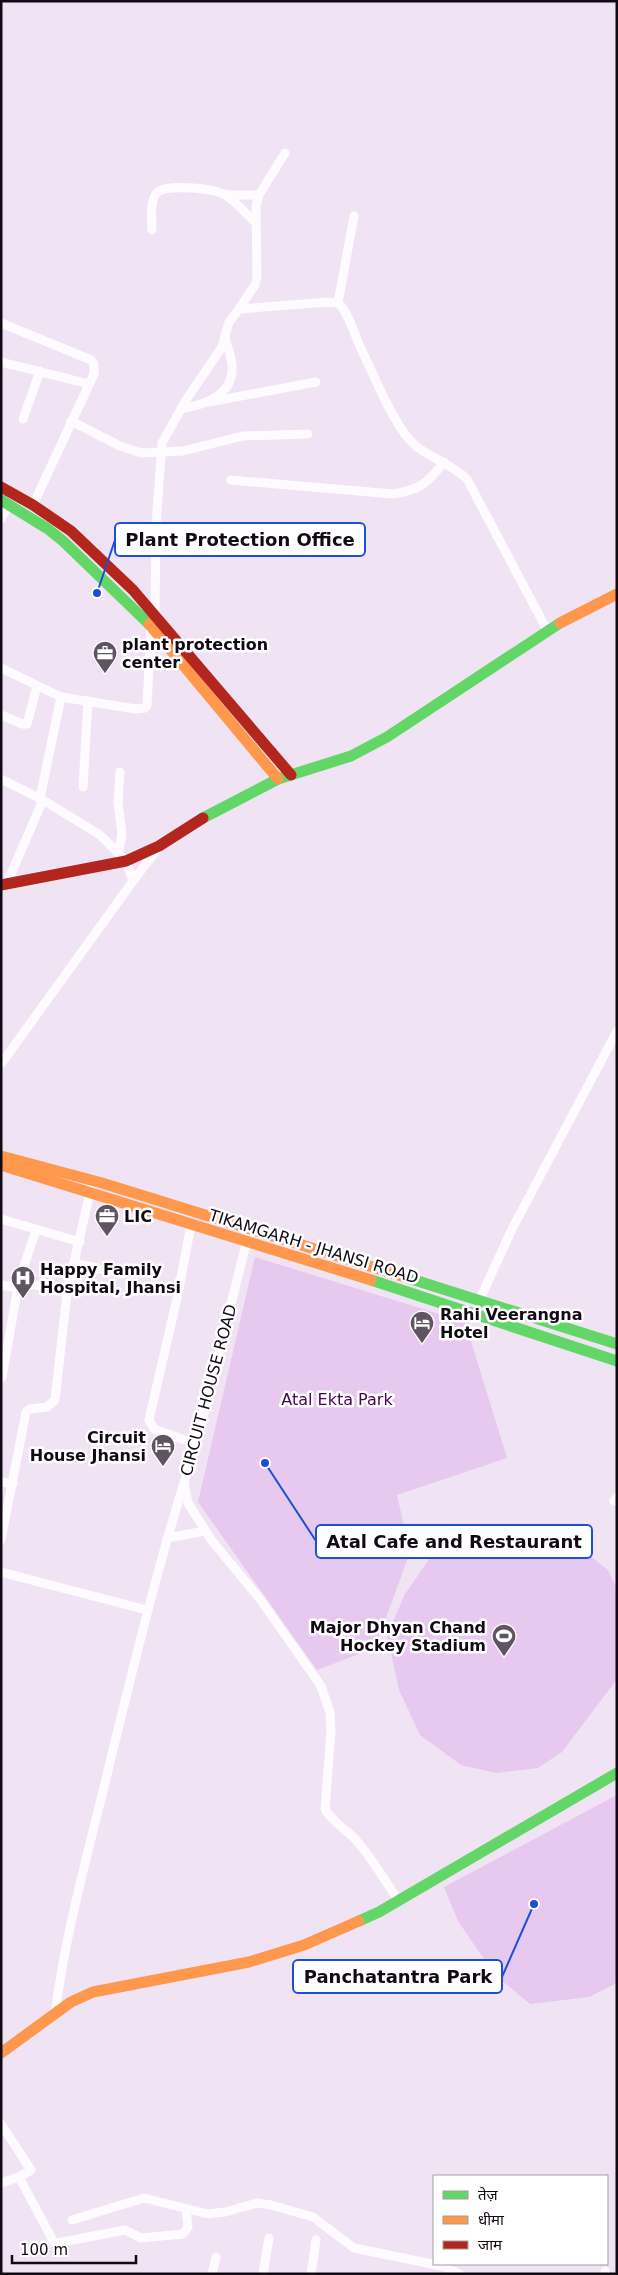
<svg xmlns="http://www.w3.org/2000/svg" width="618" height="2275" viewBox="0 0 618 2275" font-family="'DejaVu Sans','Noto Sans Devanagari',sans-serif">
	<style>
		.green { fill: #e7c8ef }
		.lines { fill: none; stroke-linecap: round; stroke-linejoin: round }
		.street { stroke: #fdfbfd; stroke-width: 9 }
		.fast { stroke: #63d668; stroke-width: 11 }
		.slow { stroke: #ff974d; stroke-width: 11 }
		.jam { stroke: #b3261e; stroke-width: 11 }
		.labels { text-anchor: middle; stroke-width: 5; stroke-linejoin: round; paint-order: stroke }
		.poi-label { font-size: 16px; font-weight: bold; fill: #110913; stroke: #fff; text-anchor: start }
		.street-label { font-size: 16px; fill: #110913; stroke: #fff }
		.park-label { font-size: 16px; fill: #470156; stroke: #fff }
		.leader { fill: none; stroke: #1d4ed8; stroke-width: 2 }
		.callout-dot { fill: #1d4ed8; stroke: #fff; stroke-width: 2 }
		.callout { fill: #fff; stroke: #1d4ed8; stroke-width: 2 }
		.callout-label { font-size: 18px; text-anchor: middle; font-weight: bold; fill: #110913 }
	</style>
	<rect width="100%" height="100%" fill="#f0e3f4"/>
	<!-- green -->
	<g class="green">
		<polygon points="255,1257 465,1322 507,1458 397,1495 410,1552 375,1648 317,1670 198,1502"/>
		<polygon points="506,1529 551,1535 584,1551 608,1570 617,1589 617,1679 562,1752 538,1768 496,1773 461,1765 420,1735 399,1690 387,1635 405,1594 439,1545 460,1535"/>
		<polygon points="617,1795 617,1983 589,1997 530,2004 495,1975 458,1921 444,1887"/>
	</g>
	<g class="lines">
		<!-- street -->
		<g class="street">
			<polyline points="226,195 259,195"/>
			<path d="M152 230C152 219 149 200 158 192 168 184 217 188 227 196 237 203 246 214 256 223"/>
			<polyline points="338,303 354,216"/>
			<polyline points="239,309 255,285 257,277 256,206 259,195 285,153"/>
			<polyline points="1,323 91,360 94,364 94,374 33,505"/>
			<polyline points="1,362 89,384"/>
			<polyline points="209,402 316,382"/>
			<path d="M181 409C204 405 235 395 232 364 231 355 227 346 225 337"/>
			<polyline points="23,419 40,371"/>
			<polyline points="71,421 122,447 142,453 183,451 243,436 308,434"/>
			<path d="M231 480 393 494C420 490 428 483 444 462"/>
			<polyline points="1,519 9,504"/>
			<path d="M1 668 61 697 136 709 145 708 147 706 151 625 155 616 156 525 162 443 186 400 222 347 229 322 239 309 329 302 338 303C348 310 356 340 363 353 376 379 395 429 416 446 432 459 452 464 467 479L547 630"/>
			<polyline points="1,715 22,724 27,724 37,686"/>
			<polyline points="1,779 43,800 7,883"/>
			<polyline points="83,787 88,701"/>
			<polyline points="40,798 61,697"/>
			<polyline points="118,853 122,835 118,802 120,772"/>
			<polyline points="133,881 158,848"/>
			<polyline points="1,1064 133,881 126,861 100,835 43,800"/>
			<polyline points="1,1219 80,1242"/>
			<polyline points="191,1225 178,1294 149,1420 154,1429 196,1444"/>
			<path d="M250 1228 200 1429 184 1483 188 1503 212 1541 260 1599 321 1686 330 1713 331 1730 325 1809C332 1822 346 1829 356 1840 372 1858 385 1881 399 1901"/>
			<polyline points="74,1263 123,1274"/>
			<polyline points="19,1281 36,1230"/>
			<polyline points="1,1285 18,1288"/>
			<polyline points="479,1301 512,1229 617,1031"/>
			<polyline points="2,1377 19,1281 67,1293"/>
			<polyline points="1,1482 13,1484"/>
			<polyline points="614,1501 617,1497"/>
			<polyline points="167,1538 205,1531"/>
			<polyline points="1,1540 26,1412 30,1409 47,1407 55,1400 67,1293 91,1188"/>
			<polyline points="1,1572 147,1610"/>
			<path d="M55 2014C65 1936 86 1860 105 1783 129 1684 153 1584 183 1486"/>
			<polyline points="1,2124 31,2170 19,2177 1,2183"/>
			<polyline points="19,2177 50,2235 53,2241 57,2243 125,2230 141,2238 183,2234 188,2227 186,2209"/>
			<polyline points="72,2220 144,2198 208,2214 225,2212 257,2203 271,2205 313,2217 354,2248 442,2266 460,2274"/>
			<polyline points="212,2274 216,2257"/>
			<polyline points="263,2274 269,2238"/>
			<polyline points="311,2274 316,2240"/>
			<polyline points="605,2274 605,2271"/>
		</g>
		<!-- fast -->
		<g class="fast">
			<polyline points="1,500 48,529 63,541 149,624"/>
			<polyline points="203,818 278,779 351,756 387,737 560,623"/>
			<polyline points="405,1277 617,1344"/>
			<polyline points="371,1280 617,1361"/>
			<polyline points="359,1921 379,1912 617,1773"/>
		</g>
		<!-- slow -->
		<g class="slow">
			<polyline points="560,623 617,594"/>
			<polyline points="149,624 278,779"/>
			<polyline points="1,1156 102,1183 405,1277"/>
			<polyline points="1,1165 371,1280"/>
			<polyline points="1,2053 71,2002 93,1992 249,1962 304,1945 359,1921"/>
		</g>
		<!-- jam -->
		<g class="jam">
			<polyline points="1,487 33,505 71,531 133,590 291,775"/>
			<polyline points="1,885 126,861 159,846 203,818"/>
		</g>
	</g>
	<!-- icons -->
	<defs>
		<symbol id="office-pin" viewBox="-11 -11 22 30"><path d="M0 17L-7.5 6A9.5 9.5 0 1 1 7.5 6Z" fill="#5f5562" stroke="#fff"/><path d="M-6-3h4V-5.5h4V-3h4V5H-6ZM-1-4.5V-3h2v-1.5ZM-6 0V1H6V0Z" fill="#fff"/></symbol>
		<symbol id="hospital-pin" viewBox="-11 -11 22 30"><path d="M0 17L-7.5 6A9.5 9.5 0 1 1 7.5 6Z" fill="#5f5562" stroke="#fff"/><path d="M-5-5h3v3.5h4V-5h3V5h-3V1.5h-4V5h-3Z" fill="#fff"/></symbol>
		<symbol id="hotel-pin" viewBox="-11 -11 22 30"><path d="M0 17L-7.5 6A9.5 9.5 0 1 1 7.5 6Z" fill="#5f5562" stroke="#fff"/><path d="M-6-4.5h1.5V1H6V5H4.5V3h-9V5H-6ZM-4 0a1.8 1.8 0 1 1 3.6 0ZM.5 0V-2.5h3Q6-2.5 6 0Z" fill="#fff"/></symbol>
		<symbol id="stadium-pin" viewBox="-11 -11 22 30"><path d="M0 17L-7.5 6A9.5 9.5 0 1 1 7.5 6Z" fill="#5f5562" stroke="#fff"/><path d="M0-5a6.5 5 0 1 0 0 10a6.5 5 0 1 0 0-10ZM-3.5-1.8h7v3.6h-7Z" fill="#fff"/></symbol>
	</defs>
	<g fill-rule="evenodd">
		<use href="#office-pin" x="91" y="639" width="28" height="38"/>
		<use href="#office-pin" x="93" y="1202" width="28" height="38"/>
		<use href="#hospital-pin" x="9" y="1264" width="28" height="38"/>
		<use href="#hotel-pin" x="408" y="1309" width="28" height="38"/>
		<use href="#hotel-pin" x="149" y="1432" width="28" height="38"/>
		<use href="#stadium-pin" x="490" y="1622" width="28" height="38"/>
	</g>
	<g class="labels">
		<!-- poi labels -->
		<g class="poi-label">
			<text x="122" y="650">plant protection<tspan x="122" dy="18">center</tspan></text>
			<text x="124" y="1222">LIC</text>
			<text x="40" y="1275">Happy Family<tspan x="40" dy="18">Hospital, Jhansi</tspan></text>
			<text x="440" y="1320">Rahi Veerangna<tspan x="440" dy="18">Hotel</tspan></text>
			<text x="146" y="1443" text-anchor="end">Circuit<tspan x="146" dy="18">House Jhansi</tspan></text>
			<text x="486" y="1633" text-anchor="end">Major Dhyan Chand<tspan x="486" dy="18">Hockey Stadium</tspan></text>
		</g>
		<!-- street labels -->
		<g class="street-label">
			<text transform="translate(314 1246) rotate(17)" y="6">TIKAMGARH - JHANSI ROAD</text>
			<text transform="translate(208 1390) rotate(-75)" y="6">CIRCUIT HOUSE ROAD</text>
		</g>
		<!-- park labels -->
		<g class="park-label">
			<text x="337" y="1405">Atal Ekta Park</text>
		</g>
	</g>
	<!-- callouts -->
	<path class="leader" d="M97 593L115 540M265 1463L316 1541M534 1904L502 1977"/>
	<g class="callout-dot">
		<circle cx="97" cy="593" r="5"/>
		<circle cx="265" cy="1463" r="5"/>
		<circle cx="534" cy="1904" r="5"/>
	</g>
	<g class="callout">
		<rect x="115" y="523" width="250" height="33" rx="5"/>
		<rect x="316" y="1525" width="276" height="33" rx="5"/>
		<rect x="293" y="1960" width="209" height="33" rx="5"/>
	</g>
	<g class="callout-label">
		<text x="240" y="546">Plant Protection Office</text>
		<text x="454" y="1548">Atal Cafe and Restaurant</text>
		<text x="398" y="1983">Panchatantra Park</text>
	</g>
	<!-- border -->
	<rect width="618" height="2275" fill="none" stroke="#110913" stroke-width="5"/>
	<!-- legend -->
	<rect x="433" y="2175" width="175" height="90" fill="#ffffff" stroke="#a09da1"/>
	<rect x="443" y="2191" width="25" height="8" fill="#63d668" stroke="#a09da1"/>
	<text x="478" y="2200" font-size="15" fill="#110913">तेज़</text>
	<rect x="443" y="2216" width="25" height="8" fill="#ff974d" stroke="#a09da1"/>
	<text x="478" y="2225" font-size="15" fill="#110913">धीमा</text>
	<rect x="443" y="2241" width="25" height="8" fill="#b3261e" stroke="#a09da1"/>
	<text x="478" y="2250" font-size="15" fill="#110913">जाम</text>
	<!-- scale -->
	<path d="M12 2255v8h124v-8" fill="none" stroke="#110913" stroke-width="2.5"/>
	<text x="20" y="2255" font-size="15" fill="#110913" stroke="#ffffff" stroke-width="4" paint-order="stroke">100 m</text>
</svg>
